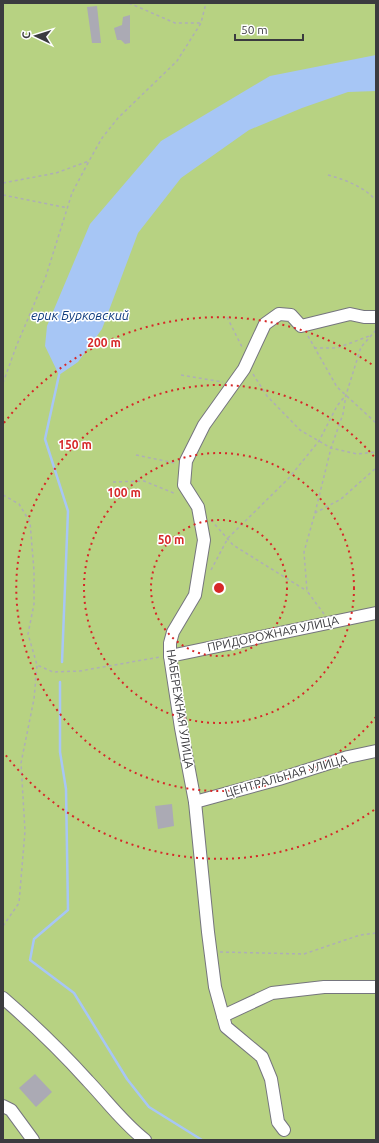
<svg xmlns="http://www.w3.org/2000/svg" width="379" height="1143" viewBox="0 0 379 1143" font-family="Ubuntu,sans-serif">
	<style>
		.green { fill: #b7d282 }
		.water { fill: #a7c6f5 }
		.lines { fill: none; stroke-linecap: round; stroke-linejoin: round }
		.stream { stroke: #a7c6f5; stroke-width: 2.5 }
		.building { fill: #abaab4 }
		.minor-casing { stroke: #75757e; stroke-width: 14 }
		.path { stroke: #aeaeb6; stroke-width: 1.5; stroke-dasharray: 3 3; stroke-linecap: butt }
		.minor { stroke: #fff; stroke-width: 12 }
		.ring { fill: none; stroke: #d62828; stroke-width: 2; stroke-dasharray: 2 4 }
		.labels { text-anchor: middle; stroke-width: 3; stroke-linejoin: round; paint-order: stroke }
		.street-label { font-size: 12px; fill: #3b3b3f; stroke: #fff }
		.water-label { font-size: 13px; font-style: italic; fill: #0e3b7e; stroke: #fff }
		.centre { fill: #d62828; stroke: #fff; stroke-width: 2 }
		.ring-label { font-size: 12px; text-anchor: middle; font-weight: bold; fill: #d62828; stroke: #fff; stroke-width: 3; stroke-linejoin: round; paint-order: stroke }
	</style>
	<rect width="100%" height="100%" fill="#e8e7f2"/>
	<!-- green -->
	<rect class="green" x="3" y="3" width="373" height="1137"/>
	<!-- water -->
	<polygon class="water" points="376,55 376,91 348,92 302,108 249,130 181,178 138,233 102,329 78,362 59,375 45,346 47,326 90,224 161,141 270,76"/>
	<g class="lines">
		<!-- stream -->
		<g class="stream">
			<polyline points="59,375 45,439 68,511 62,662"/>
			<polyline points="60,682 60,752 66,789 68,910 34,939 30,960 74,993 127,1079 149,1107 202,1140"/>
		</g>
	</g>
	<!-- building -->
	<g class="building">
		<polygon points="97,6 100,34 101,43 92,43 87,7"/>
		<polygon points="130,15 130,43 125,44 121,40 117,40 114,28 122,25 123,17"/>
		<polygon points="172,804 174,826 158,829 155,806"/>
		<polygon points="35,1074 52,1092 36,1107 19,1088"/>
	</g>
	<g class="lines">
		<defs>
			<g id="minor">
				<polyline points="170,656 376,613"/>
				<polyline points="195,802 279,779 348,757 376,751"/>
				<path d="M3 998C33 1024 61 1051 88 1081 107 1101 123 1123 145 1140"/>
				<polyline points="223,1016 272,993 324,987 376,987"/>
				<polyline points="3,1106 11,1110 33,1140"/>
				<polyline points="284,1130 278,1122 271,1079 262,1057 226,1027 215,987 208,932 195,802 181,728 170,656 170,643 173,632 195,595 204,540 198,507 184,485 186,461 204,425 244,369 265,324 279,314 291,315 301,326 350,314 364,317 376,317"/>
			</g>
		</defs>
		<!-- minor casing -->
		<use href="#minor" class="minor-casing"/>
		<!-- path -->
		<g class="path">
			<polyline points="129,3 175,23 201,23"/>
			<path d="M328 175C346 180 362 186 376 200"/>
			<polyline points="3,183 56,173 89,161"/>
			<polyline points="3,195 68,208"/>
			<polyline points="227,317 242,347"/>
			<polyline points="308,336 337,387 376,423"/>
			<polyline points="314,348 337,348 372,335"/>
			<polyline points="253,374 267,396 300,430 331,448 357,454 376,452"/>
			<polyline points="181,375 223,382"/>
			<polyline points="3,383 16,347 46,276 72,193 89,161 102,138 118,118 177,61 201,23 206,3"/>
			<polyline points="136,455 175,463"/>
			<polyline points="113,482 144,481 176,494"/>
			<polyline points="3,495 19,504 30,522 34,571 34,604 28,634 37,665 53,672 80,671 160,657"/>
			<polyline points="315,513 331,448 343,414 346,395 361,347 376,330"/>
			<polyline points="211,520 233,545 307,591"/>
			<polyline points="211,570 228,538 288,479 319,441 337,406 346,395"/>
			<polyline points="324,614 307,591 304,552 315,513 341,499 376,468"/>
			<polyline points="3,926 19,903 25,831 21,763 34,699 37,665"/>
			<polyline points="220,952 304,954 360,935 376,933"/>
		</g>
		<!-- minor -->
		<use href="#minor" class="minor"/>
	</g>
	<!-- distance rings -->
	<g class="ring">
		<circle cx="219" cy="588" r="68"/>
		<circle cx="219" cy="588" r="135"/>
		<path d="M376 717A203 203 0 1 1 376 459"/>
		<path d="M374 810A271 271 0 0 1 4 753M4 423A271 271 0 0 1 374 366"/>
	</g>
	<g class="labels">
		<!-- street labels -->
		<g class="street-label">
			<text transform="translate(273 634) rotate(-12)" y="4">ПРИДОРОЖНАЯ УЛИЦА</text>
			<text transform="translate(180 709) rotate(81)" y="4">НАБЕРЕЖНАЯ УЛИЦА</text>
			<text transform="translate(286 776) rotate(-16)" y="4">ЦЕНТРАЛЬНАЯ УЛИЦА</text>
		</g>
		<!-- water labels -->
		<g class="water-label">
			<text x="80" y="320">ерик Бурковский</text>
		</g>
	</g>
	<circle cx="219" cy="588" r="6" class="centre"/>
	<g class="ring-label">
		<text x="104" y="347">200 m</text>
		<text x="75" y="449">150 m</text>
		<text x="124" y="497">100 m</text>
		<text x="171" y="544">50 m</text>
	</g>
	<!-- border -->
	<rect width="379" height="1143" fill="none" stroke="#3b3b3f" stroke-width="8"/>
	<!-- north arrow -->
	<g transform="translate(36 36) rotate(274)" stroke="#ffffff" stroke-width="3" paint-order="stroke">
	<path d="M0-3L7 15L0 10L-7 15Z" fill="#3b3b3f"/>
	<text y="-6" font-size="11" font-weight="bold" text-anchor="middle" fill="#3b3b3f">С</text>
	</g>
	<!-- scale -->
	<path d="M235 34v6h68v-6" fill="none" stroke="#3b3b3f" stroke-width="2"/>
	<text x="241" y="34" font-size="12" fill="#3b3b3f" stroke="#ffffff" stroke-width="3" paint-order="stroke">50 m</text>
</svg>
